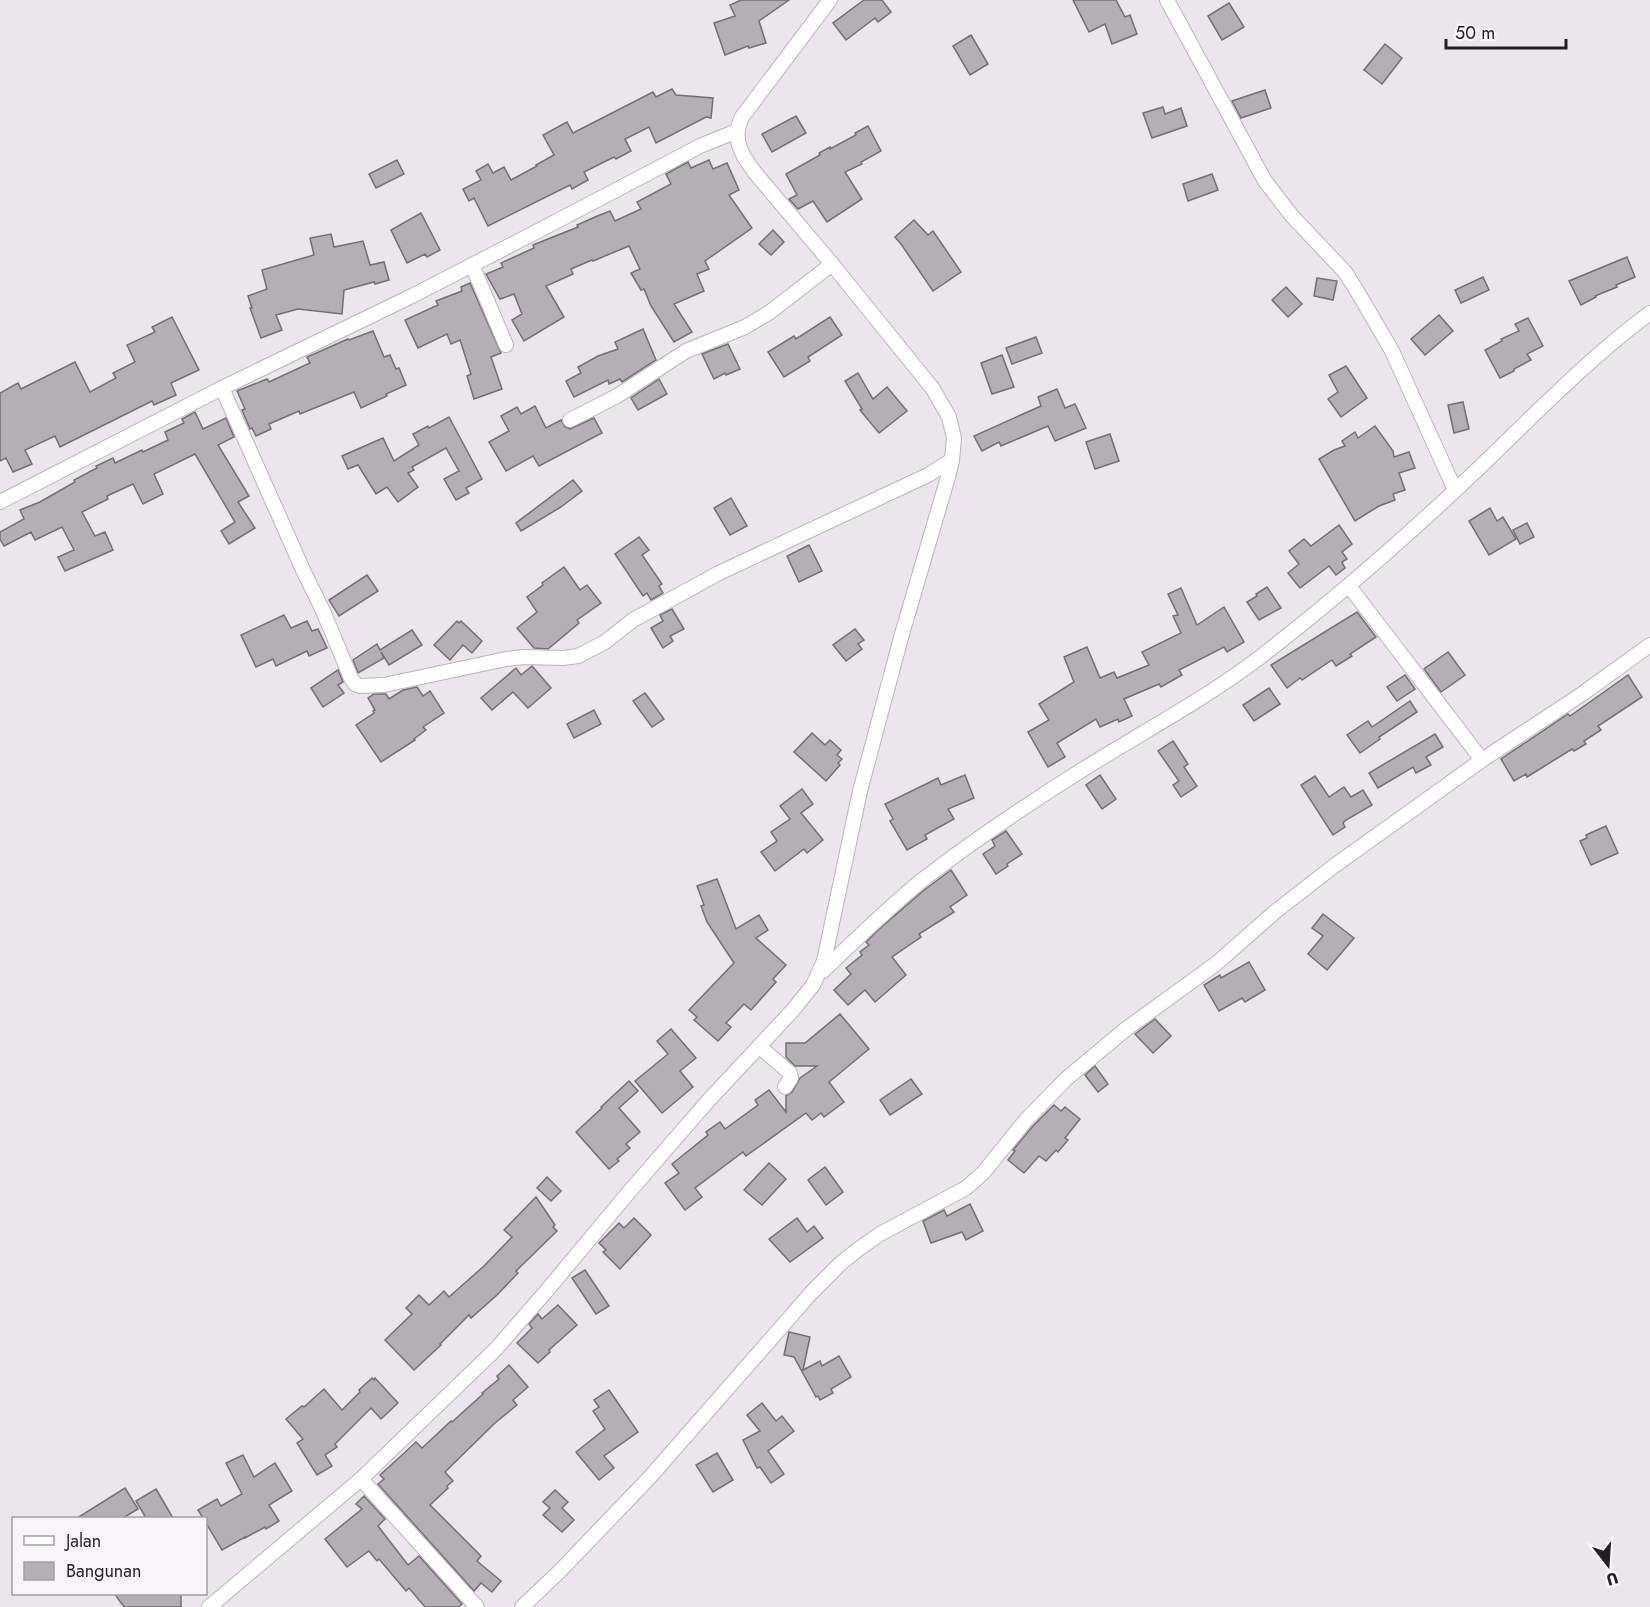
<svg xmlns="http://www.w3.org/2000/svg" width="1650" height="1607" viewBox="0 0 1650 1607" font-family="Jost,sans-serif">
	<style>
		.building { fill: #b5aeb6; stroke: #736d74; stroke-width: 1.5 }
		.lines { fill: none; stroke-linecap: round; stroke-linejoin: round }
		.street-casing { stroke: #bab3bb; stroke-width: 16 }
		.street { stroke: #fff; stroke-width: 14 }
	</style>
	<rect width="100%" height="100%" fill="#ede5ed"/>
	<!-- building -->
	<g class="building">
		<polygon points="741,0 789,0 759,21 766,43 749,48 748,46 725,55 714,23 735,16 730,5"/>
		<polygon points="864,0 882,0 891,12 878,22 875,18 846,40 833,23"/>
		<polygon points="1073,0 1116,0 1125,17 1130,15 1137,34 1112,44 1105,24 1089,32"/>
		<polygon points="1229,3 1244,27 1222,40 1208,16"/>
		<polygon points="971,35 988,64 970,75 953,46"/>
		<polygon points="1385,44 1402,58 1382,84 1364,70"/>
		<polygon points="672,89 676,95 713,98 711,118 706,117 656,143 649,127 625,139 631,151 616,159 614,157 584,172 588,180 572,189 570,185 488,226 474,198 469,201 463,189 481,180 476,171 488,164 493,173 504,167 511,180 537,166 536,165 554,155 543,135 567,122 573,133 653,92 656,97"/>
		<polygon points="1265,90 1271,108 1241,118 1232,101"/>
		<polygon points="1163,107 1165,114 1181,108 1187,126 1152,138 1143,113"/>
		<polygon points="796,116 806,133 772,152 762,134"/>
		<polygon points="868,126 881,151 861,162 862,164 845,172 862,199 827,222 813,201 798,209 789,199 797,195 786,174 820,155 819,153 830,147 830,149 856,135 855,133"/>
		<polygon points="397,160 404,174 376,188 369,174"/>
		<polygon points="709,160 713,169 727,163 739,190 729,195 752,228 705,261 709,269 697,274 704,291 674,304 692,332 674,342 651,306 644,289 641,290 631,273 640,269 629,246 593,261 592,260 571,269 573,274 546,286 564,317 524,341 512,320 522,314 514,294 500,299 486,274 503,267 501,263 534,248 533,245 578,227 577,225 595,217 610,211 615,221 641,209 637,202 671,184 666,174 688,162 691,168"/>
		<polygon points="1212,174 1218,190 1188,201 1183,184"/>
		<polygon points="421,213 440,250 427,257 425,254 407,263 391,230"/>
		<polygon points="914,220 928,235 933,231 961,272 933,291 901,244 895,237"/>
		<polygon points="773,230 784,242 771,255 759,244"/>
		<polygon points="331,234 334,247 363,241 370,265 384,262 389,280 375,284 374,282 344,290 342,314 298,309 276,315 282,330 261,338 250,308 252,308 248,296 267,289 262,270 314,255 310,238"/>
		<polygon points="1627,257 1635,277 1616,285 1617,287 1595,296 1596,297 1581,305 1569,281"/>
		<polygon points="1483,277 1489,290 1461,303 1455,290"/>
		<polygon points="1317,278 1337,281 1333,300 1314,296"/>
		<polygon points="470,283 501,353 491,357 502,389 474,399 467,376 471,374 460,340 451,344 447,334 418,348 405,320 438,305 436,301 462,291 461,287"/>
		<polygon points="1286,287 1302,304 1288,317 1272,300"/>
		<polygon points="1439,315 1453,331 1425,355 1411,339"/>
		<polygon points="172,317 199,370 171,383 176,395 154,405 152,401 60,447 55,436 25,450 32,464 13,472 6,458 0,461 0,393 18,383 21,389 75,362 90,392 116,378 113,373 135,362 127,345 155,332 152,327"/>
		<polygon points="830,317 842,335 808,357 810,361 784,377 768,352 794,336 796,339"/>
		<polygon points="1528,318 1543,346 1527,354 1531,360 1514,369 1514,371 1500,378 1485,350 1502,341 1501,339 1519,331 1515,324"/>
		<polygon points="643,329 656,360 622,382 620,379 609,384 608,380 574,397 566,381 581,373 578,367 598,356 618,349 615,342"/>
		<polygon points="373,331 384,357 390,355 396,369 399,368 406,385 386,394 387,396 361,408 354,392 300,414 299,411 269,424 271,429 256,436 252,428 250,429 242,410 245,409 237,391 267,379 269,382 310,363 307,357 348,339 349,340"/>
		<polygon points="1036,337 1042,353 1012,364 1006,348"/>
		<polygon points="728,344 740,369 726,375 725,373 714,379 702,354"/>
		<polygon points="1002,355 1014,387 992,394 981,363"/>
		<polygon points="1346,366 1367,398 1341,417 1328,399 1338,392 1329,375"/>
		<polygon points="858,373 873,399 887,387 907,411 879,433 860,410 862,409 845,381"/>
		<polygon points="659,379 667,394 638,410 631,398"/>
		<polygon points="1057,389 1065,408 1075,404 1086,428 1055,441 1048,426 1001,446 999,442 982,451 974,436 1041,406 1038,397"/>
		<polygon points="1463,402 1469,429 1454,433 1448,405"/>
		<polygon points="535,406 546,428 561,420 565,427 570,429 594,418 602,433 539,466 533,456 506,471 489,442 509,431 501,416 517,407 521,414"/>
		<polygon points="195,412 203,429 226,418 234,437 218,445 249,496 238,502 255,528 229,544 221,531 235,522 195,454 154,474 163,494 143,504 133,484 107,496 108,499 82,512 95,536 105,532 113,550 65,571 58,557 74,550 62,527 35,540 31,532 4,546 0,539 0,532 24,519 20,510 40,502 75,482 74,480 97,468 96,466 113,458 115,463 142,450 143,452 168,440 165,432 184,423 182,419"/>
		<polygon points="449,417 482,479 466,488 469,493 456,500 444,479 459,471 446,448 412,467 414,470 408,473 418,487 398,502 387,487 376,494 358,465 348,469 342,456 383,438 394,461 419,445 413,434 428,426 429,428"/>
		<polygon points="1375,426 1393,451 1394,457 1409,452 1415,468 1399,473 1405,490 1393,494 1395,500 1379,506 1355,521 1319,459 1334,450 1345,446 1342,441 1355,432 1358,438"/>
		<polygon points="1110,434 1119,461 1095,469 1086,442"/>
		<polygon points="573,480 582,491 561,507 521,531 516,523"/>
		<polygon points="731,498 747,526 730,535 714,508"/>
		<polygon points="1490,508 1497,521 1503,517 1516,539 1489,555 1469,521"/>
		<polygon points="1527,523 1534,537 1520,544 1513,530"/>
		<polygon points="1339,525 1352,544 1342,552 1347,559 1342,562 1345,568 1336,575 1329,566 1300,588 1288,573 1299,564 1289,551 1304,539 1311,546"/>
		<polygon points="639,537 649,550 642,555 662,584 659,586 663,593 651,600 647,593 643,596 615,554"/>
		<polygon points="809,545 822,571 799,582 787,556"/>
		<polygon points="564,567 580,590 587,585 601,603 577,620 579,623 548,649 534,648 517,628 537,612 527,597 543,585 542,583"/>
		<polygon points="367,575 378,591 339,616 329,600"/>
		<polygon points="1267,587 1281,608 1259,620 1247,602 1257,596 1256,594"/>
		<polygon points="1181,588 1197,625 1224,607 1244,642 1227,652 1224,647 1179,670 1182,675 1161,687 1159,684 1124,699 1132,716 1119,722 1118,719 1100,727 1096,719 1057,743 1065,757 1048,767 1028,732 1049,720 1039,704 1074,682 1064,657 1087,647 1100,678 1114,672 1117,678 1149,665 1142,652 1181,633 1173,616 1178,615 1168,594"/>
		<polygon points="672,609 684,629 670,636 673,641 663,648 651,628 663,621 660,615"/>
		<polygon points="1357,612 1376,637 1350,654 1352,656 1336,666 1332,660 1302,680 1300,678 1287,688 1271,665"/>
		<polygon points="284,615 291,628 307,621 312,631 318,629 327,648 309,656 307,651 276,666 273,659 256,667 241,635"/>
		<polygon points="457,621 459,623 461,621 482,641 472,653 463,645 450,660 434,645"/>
		<polygon points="855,629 864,640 858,644 862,649 846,661 833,645"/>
		<polygon points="412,630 422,645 389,665 381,652 384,658 358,673 353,660 377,644 380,650"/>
		<polygon points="1448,652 1465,675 1441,692 1424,669"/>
		<polygon points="532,666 551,688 528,708 513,692 492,710 481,698 516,668 521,675"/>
		<polygon points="338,670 343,682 338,685 344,693 323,707 311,688"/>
		<polygon points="1405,675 1415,689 1397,701 1387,687"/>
		<polygon points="1628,675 1642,697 1598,726 1601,730 1584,741 1586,744 1574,751 1572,749 1527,777 1526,774 1514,781 1501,759 1568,714 1570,716"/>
		<polygon points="417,687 423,696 430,691 444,713 423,727 426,730 414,739 415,740 381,762 356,725 374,713 373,711 375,710 368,698 374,694 386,694 389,699 403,690"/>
		<polygon points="1269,688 1280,704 1254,721 1243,705"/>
		<polygon points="645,693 664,719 652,727 633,701"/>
		<polygon points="1410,701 1417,712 1379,737 1380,739 1360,753 1347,735 1368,721 1372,727"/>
		<polygon points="594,710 601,724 574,738 567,724"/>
		<polygon points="812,733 825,745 830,740 841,750 837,755 842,759 838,763 840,765 826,781 794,752"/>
		<polygon points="1435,734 1443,747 1426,757 1431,765 1416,773 1413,767 1378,788 1369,773"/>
		<polygon points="1173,741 1188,764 1184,767 1197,786 1181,797 1173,785 1179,781 1158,751"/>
		<polygon points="965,775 974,798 948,809 954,819 925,835 927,839 907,850 890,821 893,819 885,804 938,778 941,785"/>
		<polygon points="1100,775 1116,799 1102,809 1086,785"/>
		<polygon points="1315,776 1329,797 1344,787 1351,797 1363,790 1372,805 1346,820 1343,823 1345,827 1333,835 1301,785"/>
		<polygon points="802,789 813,804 801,813 823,840 807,853 804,849 775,871 761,852 777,841 771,832 790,819 780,806"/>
		<polygon points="1606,826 1618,853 1591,865 1580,841 1587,838 1586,835"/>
		<polygon points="1006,831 1022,854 1007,864 1008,866 996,874 983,854 995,846 992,840"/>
		<polygon points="951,870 967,895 950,907 954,912 919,934 921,937 892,957 906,975 875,1002 865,990 848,1005 834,990 851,974 846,968 862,955 860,952 869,945 866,942 877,931 923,891"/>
		<polygon points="717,879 736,929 759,915 768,930 756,938 786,965 773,979 776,982 751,1010 744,1004 726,1023 731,1027 718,1041 694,1020 697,1017 689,1010 734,963 707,922 701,906 704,905 697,886"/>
		<polygon points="1323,914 1354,938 1327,970 1308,954 1323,936 1312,928"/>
		<polygon points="1249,962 1265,990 1245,1002 1242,998 1219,1011 1204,985 1220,975 1221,978"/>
		<polygon points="840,1014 869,1049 829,1082 844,1102 824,1117 821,1113 812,1120 806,1113 746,1156 743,1152 695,1188 702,1197 685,1210 665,1183 679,1173 672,1164 708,1135 706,1132 720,1122 725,1129 758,1105 755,1100 769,1090 786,1112 786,1096 792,1092 800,1078 817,1066 795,1066 786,1057 786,1043 805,1043"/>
		<polygon points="1155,1019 1171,1036 1153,1053 1135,1034"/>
		<polygon points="671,1029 696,1058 680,1071 693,1087 662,1113 635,1081 668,1054 657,1041"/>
		<polygon points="1095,1066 1108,1084 1098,1092 1085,1075"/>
		<polygon points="911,1079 922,1094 890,1115 880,1100"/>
		<polygon points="629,1081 638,1091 619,1108 640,1132 626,1144 630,1148 617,1159 619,1161 609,1169 576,1132 602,1108 601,1107"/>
		<polygon points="1054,1105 1061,1111 1065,1107 1080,1119 1065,1138 1068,1140 1058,1152 1056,1150 1046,1161 1039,1156 1024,1173 1008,1160 1015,1151 1013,1150 1033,1126"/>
		<polygon points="769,1163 786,1179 762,1205 744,1190"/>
		<polygon points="825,1167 843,1192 826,1205 808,1180"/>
		<polygon points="547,1177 561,1191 551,1201 537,1188"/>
		<polygon points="536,1197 555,1225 553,1227 557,1231 516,1271 518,1273 497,1295 471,1318 469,1315 440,1344 441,1345 414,1370 385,1340 412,1314 406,1308 419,1295 429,1305 444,1291 449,1297 484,1266 512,1237 504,1230"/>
		<polygon points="970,1204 983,1231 966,1240 962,1232 931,1243 923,1221 944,1210 947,1216"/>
		<polygon points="634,1218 651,1235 620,1269 603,1252 606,1250 599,1243 619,1223 624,1228"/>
		<polygon points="797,1218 807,1232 814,1226 823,1238 790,1262 769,1239"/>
		<polygon points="585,1270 609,1306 596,1314 572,1278"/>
		<polygon points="558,1305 577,1325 549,1350 550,1352 538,1363 517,1343 532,1328 529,1324 538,1314 542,1319"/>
		<polygon points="789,1332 810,1337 803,1370 820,1361 822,1366 839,1356 851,1377 831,1389 833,1393 820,1400 818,1396 816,1397 794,1357 784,1355"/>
		<polygon points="509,1365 528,1387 513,1400 517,1405 495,1423 445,1472 453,1481 447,1486 448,1488 430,1505 481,1556 477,1561 501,1581 492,1592 481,1583 474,1591 378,1484 384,1479 380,1475 401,1456 416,1442 422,1448 451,1421 452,1422 483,1394 482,1393 499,1379 497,1376"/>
		<polygon points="372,1378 374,1380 375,1378 398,1403 381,1419 371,1408 335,1444 337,1447 325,1455 332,1466 317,1475 297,1443 303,1439 286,1419 302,1406 304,1407 324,1389 342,1410 360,1392 359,1390"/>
		<polygon points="609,1390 638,1432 604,1456 614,1468 599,1480 576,1452 605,1429 593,1411 599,1407 594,1400"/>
		<polygon points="762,1403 776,1421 782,1416 794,1431 768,1451 784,1474 771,1483 760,1467 757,1468 743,1440 760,1431 747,1415"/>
		<polygon points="717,1453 733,1480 713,1492 696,1465"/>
		<polygon points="243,1455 254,1477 275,1463 292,1491 269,1505 279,1521 266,1529 265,1527 245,1538 245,1537 222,1550 206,1523 206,1518 203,1518 198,1510 217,1499 221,1506 242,1494 226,1463"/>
		<polygon points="125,1488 138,1509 123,1518 77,1518"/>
		<polygon points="156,1489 173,1518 146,1518 136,1501"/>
		<polygon points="555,1490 568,1502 562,1508 574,1520 562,1532 543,1515 550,1508 543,1502"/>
		<polygon points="364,1496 385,1519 378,1526 408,1565 419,1556 462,1604 459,1607 425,1607 409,1588 406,1591 379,1559 377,1561 369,1551 347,1567 325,1539 362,1509 356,1504"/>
		<polygon points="114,1593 181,1593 181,1607 124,1607"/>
	</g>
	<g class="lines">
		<defs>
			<g id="street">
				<polyline points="1167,0 1265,181 1292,216 1345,272 1357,291 1392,351 1455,490"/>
				<polyline points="472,265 506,345"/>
				<polyline points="222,388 303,570 323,611 351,678 355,684 360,686 384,685 506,659 524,657 563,658 578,656 605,642 633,620 719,573 928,475 952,460"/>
				<polyline points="570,420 617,396 686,351 745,327 770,312 832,264"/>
				<polyline points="0,502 222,388 412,296 536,232 700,146 737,131"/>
				<polyline points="1349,586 1482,760"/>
				<path d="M823 971C855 940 887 909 921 881 970 843 1022 808 1074 775 1135 736 1201 702 1259 658 1329 604 1396 546 1461 485 1523 427 1581 364 1650 313"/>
				<polyline points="759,1046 790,1073 791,1078 785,1087"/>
				<polyline points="361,1479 477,1607"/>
				<path d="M209 1607 361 1479 496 1349 549 1288 629 1192 708 1101 793 1010 813 985 824 961 860 791 902 634 948 477 952 460 954 438 949 417 933 389 832 264 756 174C742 156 731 139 742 117L830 0"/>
				<polyline points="522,1607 560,1571 650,1477 812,1292 841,1263 860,1248 880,1234 966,1188 983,1173 1026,1120 1066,1079 1126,1029 1217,963 1276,911 1334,866 1482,760 1582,694 1650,645"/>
			</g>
		</defs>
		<!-- street casing -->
		<use href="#street" class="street-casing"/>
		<!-- street -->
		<use href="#street" class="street"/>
	</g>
	<!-- legend -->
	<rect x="12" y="1517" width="195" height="78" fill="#faf3fb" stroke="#a39ea4" stroke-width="1.5"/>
	<rect x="24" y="1536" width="30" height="9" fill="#ffffff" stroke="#a39ea4" stroke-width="1.5"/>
	<text x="66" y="1547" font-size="18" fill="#211f21">Jalan</text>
	<rect x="24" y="1562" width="30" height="18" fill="#b5aeb6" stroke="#a39ea4" stroke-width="1.5"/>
	<text x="66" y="1577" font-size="18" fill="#211f21">Bangunan</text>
	<!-- north arrow -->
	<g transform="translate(1608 1565) rotate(163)" stroke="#faf3fb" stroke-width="4.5" paint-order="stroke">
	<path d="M0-4.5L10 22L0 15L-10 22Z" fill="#211f21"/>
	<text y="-9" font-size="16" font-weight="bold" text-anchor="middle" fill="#211f21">U</text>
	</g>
	<!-- scale -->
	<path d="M1446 39v9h120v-9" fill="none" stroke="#211f21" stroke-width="3"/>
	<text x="1455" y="39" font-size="18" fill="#211f21" stroke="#faf3fb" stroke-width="4.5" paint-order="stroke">50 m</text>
</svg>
